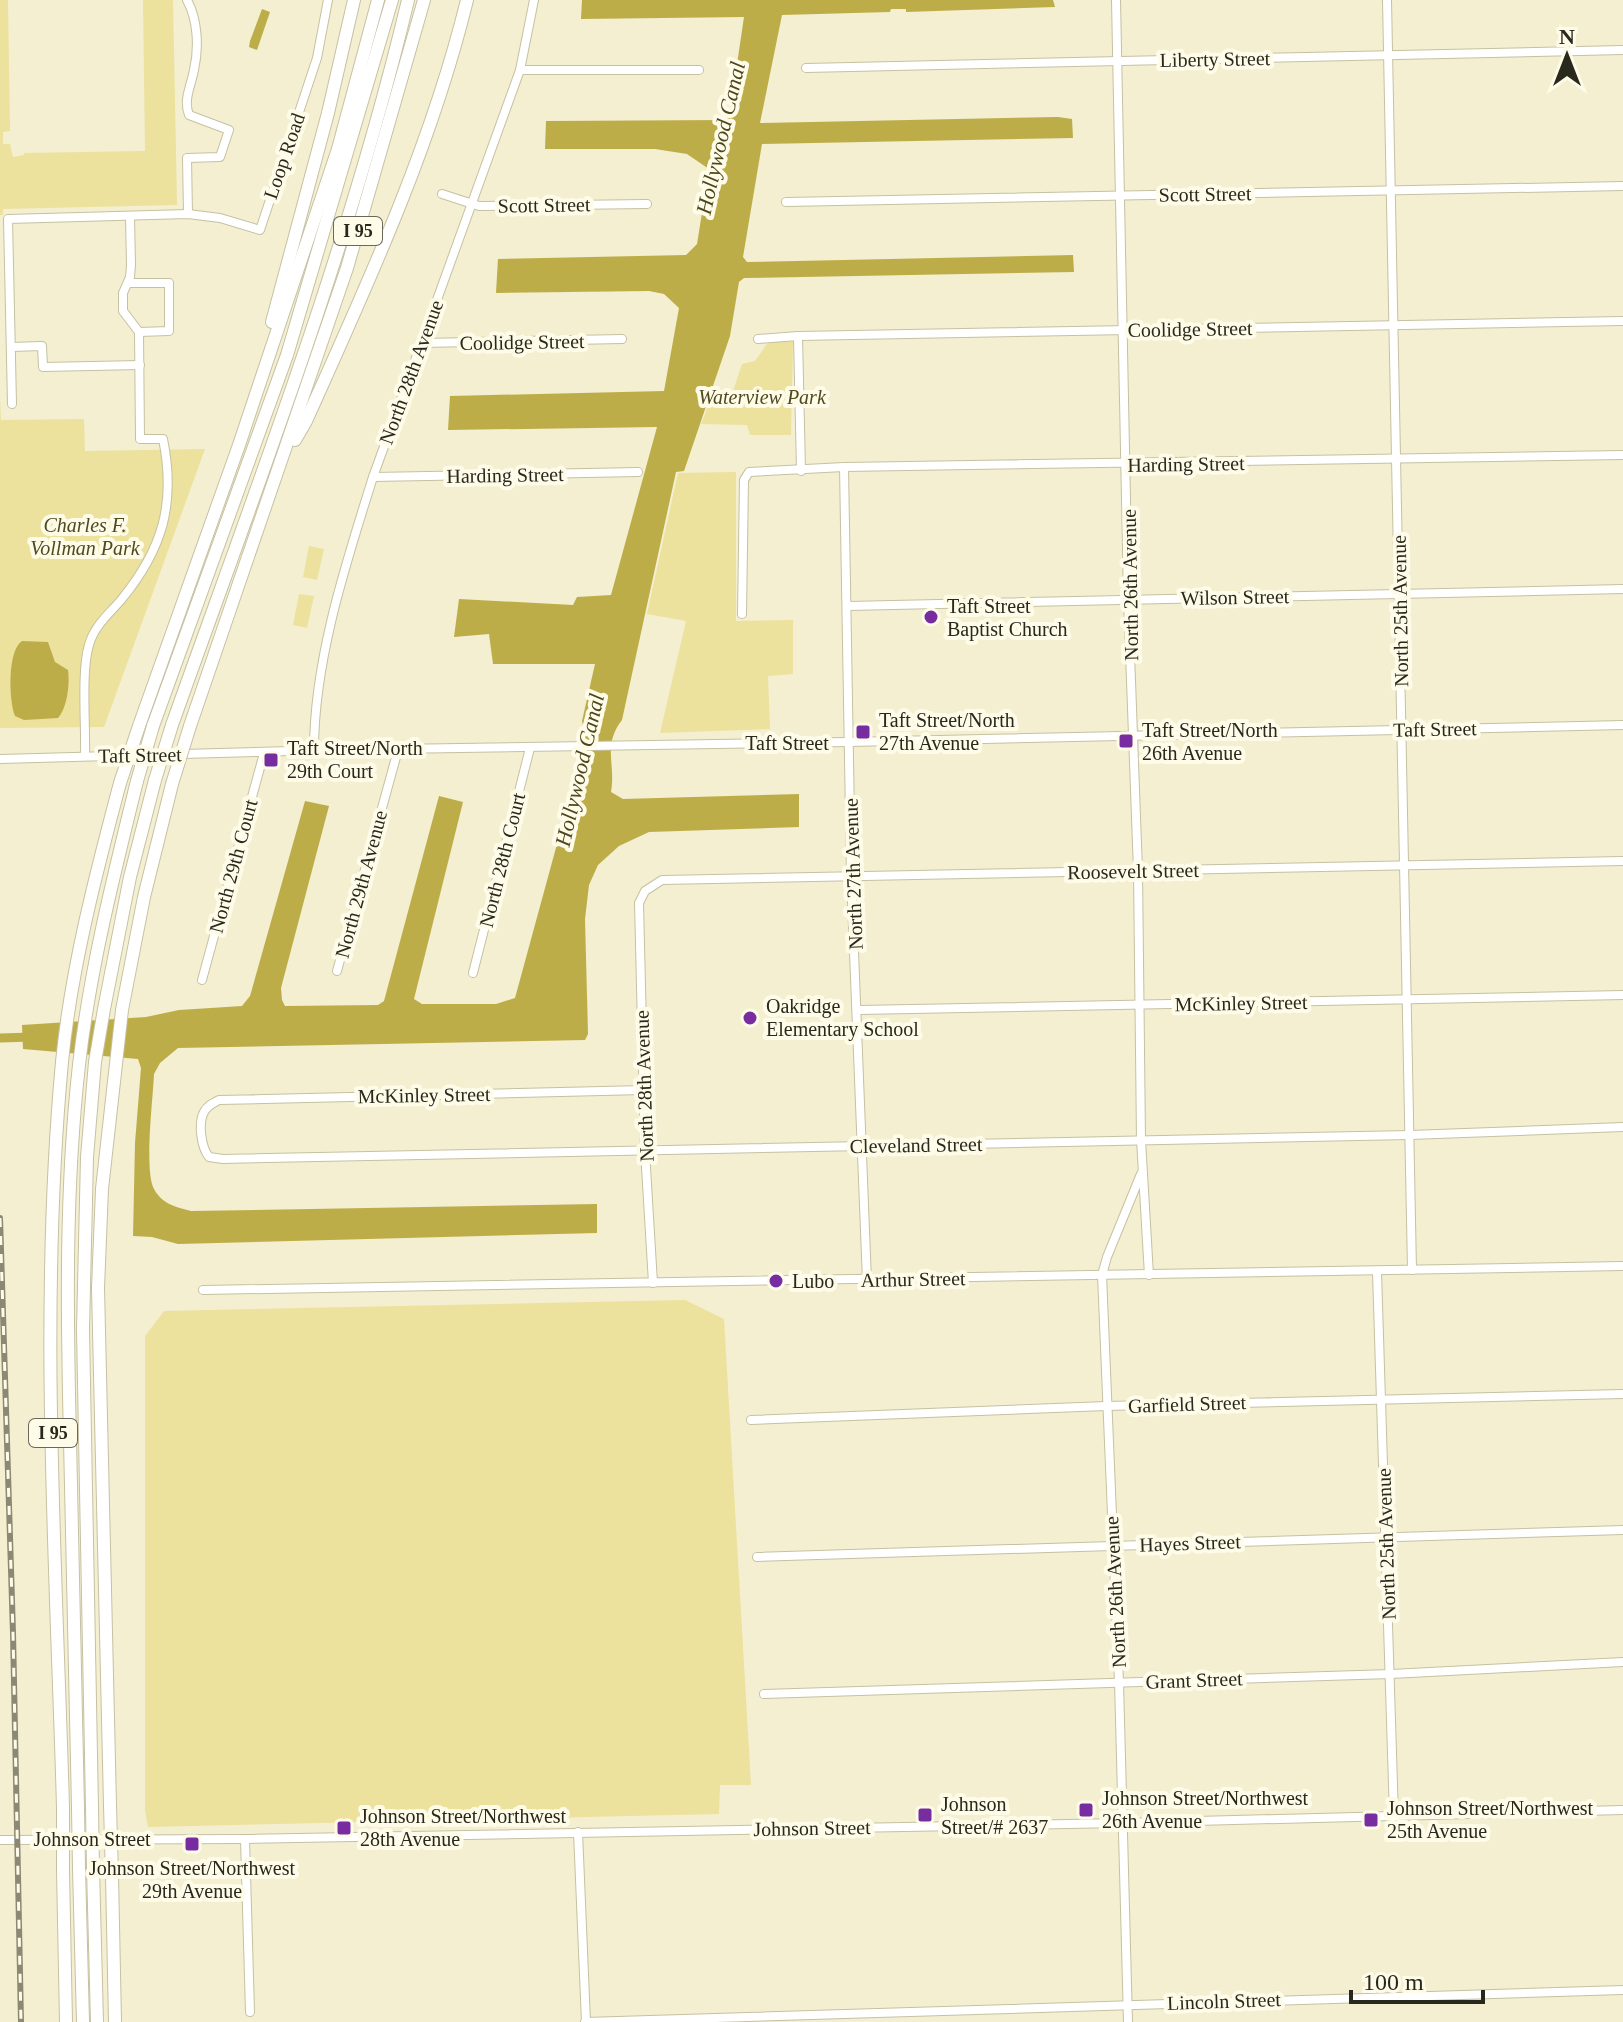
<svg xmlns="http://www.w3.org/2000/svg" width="1623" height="2022" viewBox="0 0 1623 2022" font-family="Georgia,serif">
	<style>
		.green { fill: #ece19d }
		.water { fill: #bdad49 }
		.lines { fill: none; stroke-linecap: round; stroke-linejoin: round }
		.canal { stroke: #bdad49; stroke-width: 9 }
		.minor-casing { stroke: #c6c1a3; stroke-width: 10 }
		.highway-casing { stroke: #c6c1a3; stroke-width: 14 }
		.minor { stroke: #fff; stroke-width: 8 }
		.highway { stroke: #fff; stroke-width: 12 }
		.rail-casing { stroke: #8b8873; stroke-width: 6 }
		.rail { stroke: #fefce9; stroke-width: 3; stroke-dasharray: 9; stroke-linecap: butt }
		.highway-bridge-casing { stroke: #c6c1a3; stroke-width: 14; stroke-linecap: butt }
		.highway-bridge { stroke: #fff; stroke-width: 12 }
		.poi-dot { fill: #772da0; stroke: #fefce9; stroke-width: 3 }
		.labels { text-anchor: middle; stroke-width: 8; stroke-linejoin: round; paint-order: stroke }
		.shield { fill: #fefce9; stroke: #69685a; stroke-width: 2 }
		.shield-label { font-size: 18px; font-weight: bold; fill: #29281c }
		.street-label { font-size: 20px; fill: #29281c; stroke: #fefce9 }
		.park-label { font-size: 20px; font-style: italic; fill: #4f491f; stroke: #fefce9 }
		.poi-label { font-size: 20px; fill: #29281c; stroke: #fefce9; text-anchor: start }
		.water-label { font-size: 22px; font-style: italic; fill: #4d471d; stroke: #fefce9 }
	</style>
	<rect width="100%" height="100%" fill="#f3efd0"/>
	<!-- green -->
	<g class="green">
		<polygon points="0,0 8,0 10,131 3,132 3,144 10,144 13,157 24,155 24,153 145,151 143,0 173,0 177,205 3,209 3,215 0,215"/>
		<polygon points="779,340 793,342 791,435 750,435 747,425 701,424 710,401 729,403 742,364 755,361 767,344"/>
		<polygon points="0,399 1,420 84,419 85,451 205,449 104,727 0,728"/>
		<polygon points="736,472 736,621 793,620 793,674 768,676 770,729 660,733 686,621 647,614 678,473"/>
		<polygon points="309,546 324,549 317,580 303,577"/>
		<polygon points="299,594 314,596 307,628 293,625"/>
		<polygon points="685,1300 724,1319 751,1785 720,1785 719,1814 148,1827 145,1810 145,1336 164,1311"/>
	</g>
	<!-- water -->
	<g class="water">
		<path d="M582 0H1053L1055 7 906 12V9H891L890 12 782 15 760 123 1058 117 1072 119 1073 138 762 144 743 257 747 262 1073 255 1074 272 744 278 739 282 730 336 684 471 676 472 622 720C602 746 616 763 611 792L623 799 799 794V827L649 832 619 846 598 865 589 885 585 919 588 1034 585 1040 178 1048 160 1063 154 1074C153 1099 144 1171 154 1189 162 1204 176 1207 191 1211L597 1204V1233L178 1244 152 1237 133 1236 135 1143 141 1068 138 1059 23 1049 22 1025 146 1017 179 1010 242 1006 250 996 305 801 329 806 281 988 282 1000 285 1006 378 1005 384 1001 439 796 463 802 414 999 422 1004H496L515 998 578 767 585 733 582 721 595 664H493L489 634 454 637 459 599 573 605 577 597 611 595 657 427 448 430 450 396 664 391 679 308 664 294 649 291 496 293 498 259 686 255 697 244 709 169 687 154 655 149H545L546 121 726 120 730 111 744 17 581 19Z"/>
		<polygon points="262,9 270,12 257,50 249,47 250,41"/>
		<path d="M22 641 48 642 55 662 68 670C70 685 67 708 58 718L24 720 15 716C9 701 7 651 22 641Z"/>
	</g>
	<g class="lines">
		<!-- canal -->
		<polyline class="canal" points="0,1038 33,1037"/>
		<defs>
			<g id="minor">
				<path d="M187 0C198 20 199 48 194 70 191 86 183 100 189 115L229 130 220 157 187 158 188 214"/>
				<polyline points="1116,0 1128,599 1138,871 1141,1140 1149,1275"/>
				<polyline points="1387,0 1412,1270"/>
				<polyline points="806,68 1623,50"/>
				<polyline points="520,70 699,70"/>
				<polyline points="442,194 479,206 647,204"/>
				<polyline points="786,202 1623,186"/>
				<polyline points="128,283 169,283 169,331 139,332"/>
				<polyline points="798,336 801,471"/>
				<polyline points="758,339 798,336 1623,321"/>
				<polyline points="422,343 622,339"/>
				<polyline points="11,347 42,346 43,367 140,365"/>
				<polyline points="12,404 8,219 188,214 220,218 260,230 317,58 328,0"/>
				<polyline points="844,467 851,876 867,1281"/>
				<polyline points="373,477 638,472"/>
				<polyline points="848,606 1623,589"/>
				<polyline points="742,614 744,480 749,472 844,467 1623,455"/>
				<path d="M314 750C314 660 346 563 373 477L520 70 534 0"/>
				<path d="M85 756C86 727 81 670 89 645 94 626 109 614 121 600 163 549 176 503 163 439H140L139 332 123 311V293L130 277 131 265 130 217"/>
				<polyline points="0,759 327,750 849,742 1623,725"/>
				<polyline points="337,971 398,750"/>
				<polyline points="473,973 530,748"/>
				<polyline points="202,980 264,753"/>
				<polyline points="859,1010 1623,995"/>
				<path d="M644 1090 219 1100C213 1103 207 1106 204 1112 198 1123 201 1147 209 1157L223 1159 1410 1135 1623 1127"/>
				<polyline points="1377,1272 1394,1817"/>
				<polyline points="653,1283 645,1151 639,903 645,891 662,880 1623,861"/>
				<polyline points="203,1290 1623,1266"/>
				<polyline points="751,1420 1106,1406 1623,1394"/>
				<polyline points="757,1557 1623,1530"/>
				<polyline points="764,1694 1391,1674 1623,1662"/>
				<polyline points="578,1832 586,2022"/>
				<polyline points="245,1839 250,2012"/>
				<polyline points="0,1840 245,1839 1121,1823 1623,1810"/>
				<polyline points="585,2022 1623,1990"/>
				<polyline points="1128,2022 1119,1682 1102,1275 1107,1257 1141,1174"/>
			</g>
			<g id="highway">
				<polyline points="272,322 328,113 354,0"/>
				<path d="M295 440 306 421C368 283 431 147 467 0"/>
				<path d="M172 725C257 486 349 248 408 0"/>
				<polyline points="139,726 239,445 338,149 378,0"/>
				<polyline points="153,726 287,355 392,0"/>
				<polyline points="190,726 347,268 424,0"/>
				<polyline points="110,1805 98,1288 102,1189 122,1010 144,897 172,784"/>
				<path d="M63 1807C56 1559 39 1309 62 1062 71 969 96 873 120 783"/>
				<path d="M78 1808C75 1685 72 1562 70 1440 67 1314 65 1190 79 1065 90 969 114 874 137 781"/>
				<polyline points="92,1808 83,1329 87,1157 95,1062 104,1009 130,877 155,780"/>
				<polyline points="93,1868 97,2022"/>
				<polyline points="79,1869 83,2022"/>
				<polyline points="63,1870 66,2022"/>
				<polyline points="112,1876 115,2022"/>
			</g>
		</defs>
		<!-- minor casing -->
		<use href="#minor" class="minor-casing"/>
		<!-- highway casing -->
		<use href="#highway" class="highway-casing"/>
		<!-- minor -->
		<use href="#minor" class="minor"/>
		<!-- highway -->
		<use href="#highway" class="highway"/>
		<defs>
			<polyline id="rail" points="0,1218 13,1633 21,2022"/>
		</defs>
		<!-- rail casing -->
		<use href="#rail" class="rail-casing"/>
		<!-- rail -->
		<use href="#rail" class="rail"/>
		<defs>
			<g id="highway-bridge">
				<polyline points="155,780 172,725"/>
				<polyline points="137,781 153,726"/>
				<polyline points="120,783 139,726"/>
				<polyline points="172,784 190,726"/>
				<polyline points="110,1805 112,1876"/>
				<polyline points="78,1808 79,1869"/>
				<polyline points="92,1808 93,1868"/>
				<polyline points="63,1870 63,1807"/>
			</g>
		</defs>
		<!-- highway-bridge casing -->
		<use href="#highway-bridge" class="highway-bridge-casing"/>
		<!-- highway-bridge -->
		<use href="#highway-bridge" class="highway-bridge"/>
	</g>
	<!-- markers -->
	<g class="poi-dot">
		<circle cx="931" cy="617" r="8"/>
		<rect x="855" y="724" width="16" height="16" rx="4"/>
		<rect x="1118" y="733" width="16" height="16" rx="4"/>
		<rect x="263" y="752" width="16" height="16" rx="4"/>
		<circle cx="750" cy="1018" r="8"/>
		<circle cx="776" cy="1281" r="8"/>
		<rect x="1078" y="1802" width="16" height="16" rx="4"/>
		<rect x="917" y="1807" width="16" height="16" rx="4"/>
		<rect x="1363" y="1812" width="16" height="16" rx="4"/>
		<rect x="336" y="1820" width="16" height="16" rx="4"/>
		<rect x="184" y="1836" width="16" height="16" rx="4"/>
	</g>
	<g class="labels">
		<!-- shield labels -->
		<g class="shield">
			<rect x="334" y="217" width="48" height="28" rx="6"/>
			<rect x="29" y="1419" width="48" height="28" rx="6"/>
		</g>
		<g class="shield-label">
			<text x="358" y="237">I 95</text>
			<text x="53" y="1439">I 95</text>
		</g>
		<!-- street labels -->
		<g class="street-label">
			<text transform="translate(1215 59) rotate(-1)" y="7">Liberty Street</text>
			<text transform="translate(284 156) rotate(-71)" y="7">Loop Road</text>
			<text transform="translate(1205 194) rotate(-1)" y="7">Scott Street</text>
			<text transform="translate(544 205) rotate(-1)" y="7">Scott Street</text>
			<text transform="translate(1190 329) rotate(-1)" y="7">Coolidge Street</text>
			<text transform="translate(522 342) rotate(-1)" y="7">Coolidge Street</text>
			<text transform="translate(411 372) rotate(-70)" y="7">North 28th Avenue</text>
			<text transform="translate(1186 464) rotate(-1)" y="7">Harding Street</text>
			<text transform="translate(505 475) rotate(-1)" y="7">Harding Street</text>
			<text transform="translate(1130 585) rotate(-91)" y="7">North 26th Avenue</text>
			<text transform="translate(1235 597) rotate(-1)" y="7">Wilson Street</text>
			<text transform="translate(1400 611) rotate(-91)" y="7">North 25th Avenue</text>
			<text transform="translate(1435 729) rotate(-1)" y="7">Taft Street</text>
			<text x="787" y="750">Taft Street</text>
			<text transform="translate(140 755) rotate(-1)" y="7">Taft Street</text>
			<text transform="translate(502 860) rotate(-76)" y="7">North 28th Court</text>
			<text transform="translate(233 866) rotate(-75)" y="7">North 29th Court</text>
			<text transform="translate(1133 871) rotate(-1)" y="7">Roosevelt Street</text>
			<text transform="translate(853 874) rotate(-92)" y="7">North 27th Avenue</text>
			<text transform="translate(361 884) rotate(-75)" y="7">North 29th Avenue</text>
			<text transform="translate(1241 1003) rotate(-1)" y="7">McKinley Street</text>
			<text transform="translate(644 1086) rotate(-92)" y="7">North 28th Avenue</text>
			<text transform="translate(424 1095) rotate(-1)" y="7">McKinley Street</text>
			<text transform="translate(916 1145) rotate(-1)" y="7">Cleveland Street</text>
			<text transform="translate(913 1279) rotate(-1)" y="7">Arthur Street</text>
			<text transform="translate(1187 1404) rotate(-2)" y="7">Garfield Street</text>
			<text transform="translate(1190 1543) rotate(-2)" y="7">Hayes Street</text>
			<text transform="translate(1386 1544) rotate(-92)" y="7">North 25th Avenue</text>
			<text transform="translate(1115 1592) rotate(-93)" y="7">North 26th Avenue</text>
			<text transform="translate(1194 1680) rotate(-2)" y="7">Grant Street</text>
			<text transform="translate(812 1828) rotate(-1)" y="7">Johnson Street</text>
			<text x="92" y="1846">Johnson Street</text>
			<text transform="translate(1224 2001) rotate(-2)" y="7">Lincoln Street</text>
		</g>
		<!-- park labels -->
		<g class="park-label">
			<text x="762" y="404">Waterview Park</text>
			<text x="85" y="532">Charles F.<tspan x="85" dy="23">Vollman Park</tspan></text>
		</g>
		<!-- poi labels -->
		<g class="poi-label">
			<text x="947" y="613">Taft Street<tspan x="947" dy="23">Baptist Church</tspan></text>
			<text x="879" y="727">Taft Street/North<tspan x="879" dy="23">27th Avenue</tspan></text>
			<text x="1142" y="737">Taft Street/North<tspan x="1142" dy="23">26th Avenue</tspan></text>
			<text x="287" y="755">Taft Street/North<tspan x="287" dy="23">29th Court</tspan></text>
			<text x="766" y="1013">Oakridge<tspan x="766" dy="23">Elementary School</tspan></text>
			<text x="792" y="1288">Lubo</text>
			<text x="1102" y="1805">Johnson Street/Northwest<tspan x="1102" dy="23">26th Avenue</tspan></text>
			<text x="941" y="1811">Johnson<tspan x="941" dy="23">Street/# 2637</tspan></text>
			<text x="1387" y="1815">Johnson Street/Northwest<tspan x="1387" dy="23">25th Avenue</tspan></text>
			<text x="360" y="1823">Johnson Street/Northwest<tspan x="360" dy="23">28th Avenue</tspan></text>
			<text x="192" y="1875" text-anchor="middle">Johnson Street/Northwest<tspan x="192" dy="23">29th Avenue</tspan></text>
		</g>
		<!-- water labels -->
		<g class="water-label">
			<text transform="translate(720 138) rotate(-77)" y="8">Hollywood Canal</text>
			<text transform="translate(579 770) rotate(-77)" y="8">Hollywood Canal</text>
		</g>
	</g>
	<!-- north arrow -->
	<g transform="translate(1567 56)" stroke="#fefce9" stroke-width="6" paint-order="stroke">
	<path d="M0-6L14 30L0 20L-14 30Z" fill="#29281c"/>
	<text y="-12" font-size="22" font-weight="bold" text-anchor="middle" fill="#29281c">N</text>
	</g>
	<!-- scale -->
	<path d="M1351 1990v12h132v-12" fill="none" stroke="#29281c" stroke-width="4"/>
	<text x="1363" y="1990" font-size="24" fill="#29281c" stroke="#fefce9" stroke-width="6" paint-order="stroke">100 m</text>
</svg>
